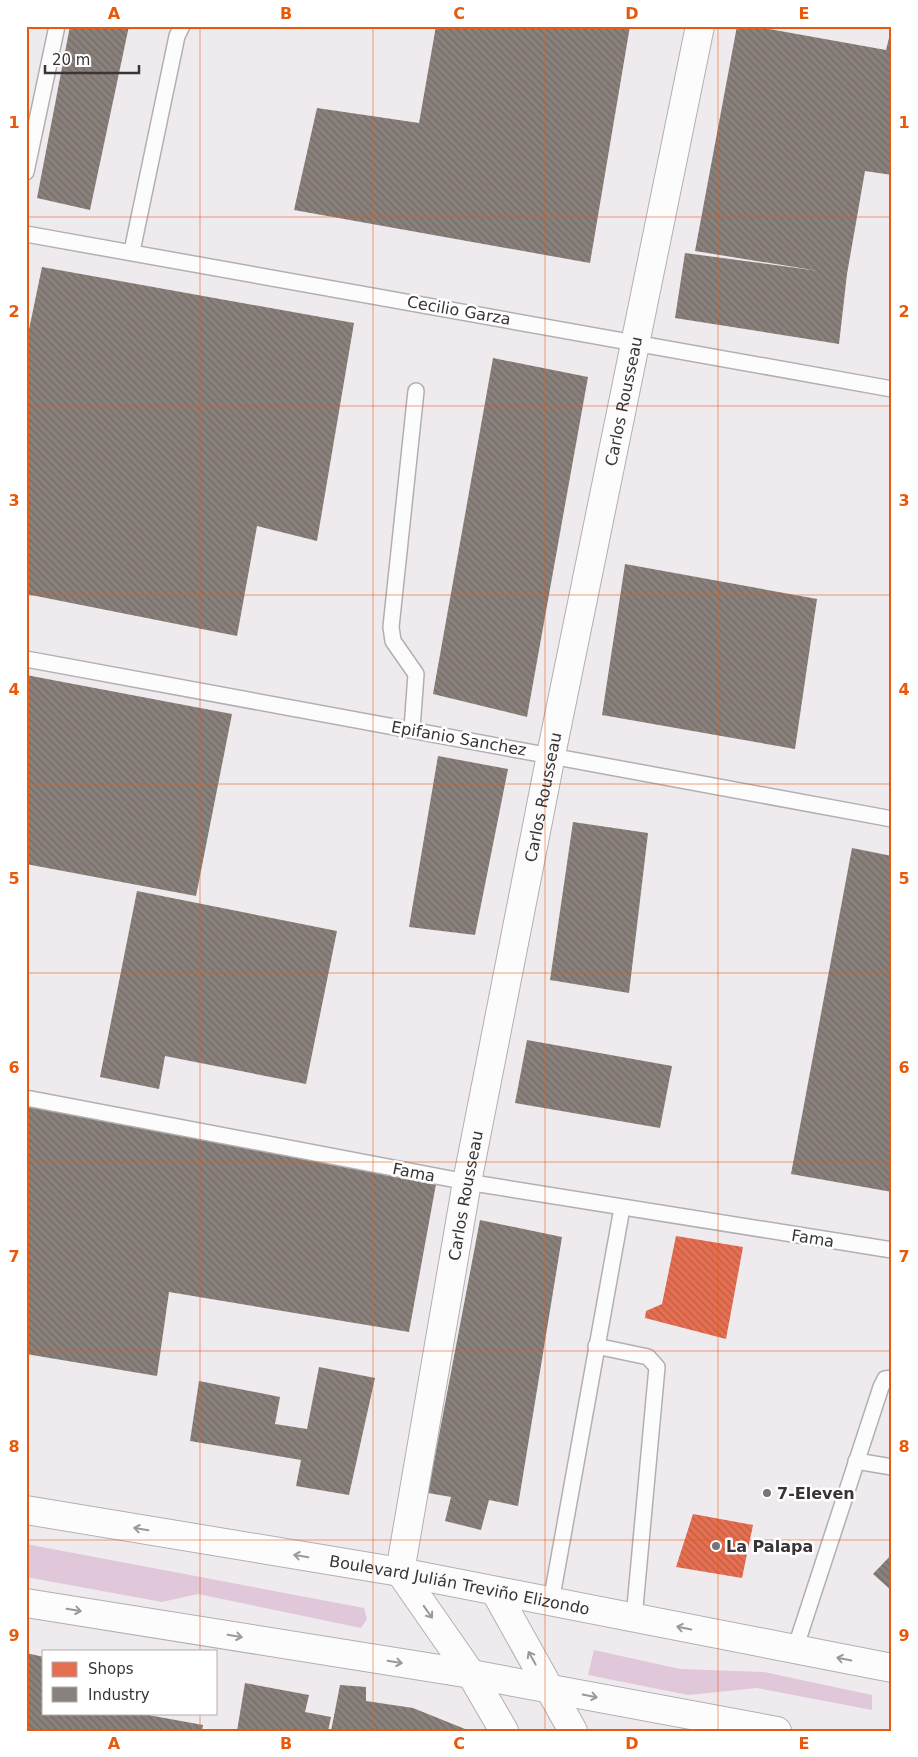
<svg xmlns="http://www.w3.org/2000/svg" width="918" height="1757" viewBox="0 0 918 1757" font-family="'DejaVu Sans',sans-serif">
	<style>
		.green { fill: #e1c7da }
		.shops { fill: url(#shops-back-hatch) }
		.industry { fill: url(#industry-back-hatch) }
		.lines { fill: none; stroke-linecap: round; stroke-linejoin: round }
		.lane-casing { stroke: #b2afb2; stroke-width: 18 }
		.street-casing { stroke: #b2afb2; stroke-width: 30 }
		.secondary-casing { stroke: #b2afb2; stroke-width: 30 }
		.lane { stroke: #fdfcfc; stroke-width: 15 }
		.street { stroke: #fdfcfc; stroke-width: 28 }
		.secondary { stroke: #fdfcfc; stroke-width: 28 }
		.oneway { stroke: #9a989a }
		.grid { fill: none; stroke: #e8590c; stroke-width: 1; stroke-opacity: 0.55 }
		.poi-dot { fill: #787477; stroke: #fff; stroke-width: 2 }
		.labels { text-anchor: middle; stroke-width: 5; stroke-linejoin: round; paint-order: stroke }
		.street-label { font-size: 16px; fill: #383437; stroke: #fff }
		.poi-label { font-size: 16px; font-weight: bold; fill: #383437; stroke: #fff; text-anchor: start }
		.neatline { fill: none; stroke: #e8590c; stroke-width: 2 }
		.grid-label { font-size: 16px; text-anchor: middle; font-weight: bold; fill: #e8590c }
	</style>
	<defs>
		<pattern id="shops-back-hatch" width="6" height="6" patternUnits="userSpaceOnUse" patternTransform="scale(1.25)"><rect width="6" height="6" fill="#e76f51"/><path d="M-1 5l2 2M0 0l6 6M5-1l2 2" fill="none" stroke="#bc5c44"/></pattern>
		<pattern id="industry-back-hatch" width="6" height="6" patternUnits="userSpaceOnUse" patternTransform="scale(1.25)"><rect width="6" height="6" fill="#8a817c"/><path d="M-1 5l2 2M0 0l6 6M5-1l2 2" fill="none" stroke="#726a66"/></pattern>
	</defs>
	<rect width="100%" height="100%" fill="#efeaee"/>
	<!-- green -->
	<g class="green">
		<polygon points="26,1544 364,1608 367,1619 361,1628 198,1594 162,1602 26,1577"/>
		<polygon points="594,1650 680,1669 764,1672 872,1695 872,1710 757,1688 688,1695 588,1675"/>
	</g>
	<!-- shops -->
	<g class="shops">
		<polygon points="676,1236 743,1247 726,1339 645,1318 646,1311 662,1304"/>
		<polygon points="693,1514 753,1525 742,1578 676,1567"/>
	</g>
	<!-- industry -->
	<g class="industry">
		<polygon points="70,26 129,26 90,210 37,198"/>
		<polygon points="436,26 630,26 590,263 294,210 317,108 419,123"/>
		<polygon points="737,26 752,26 886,50 892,26 892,175 865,171 847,274 839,344 675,318 685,253 819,271 695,251"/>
		<polygon points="42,267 354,323 317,541 257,526 237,636 26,594 26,344"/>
		<polygon points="493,358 588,377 527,717 433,694"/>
		<polygon points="625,564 817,599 795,749 602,715"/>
		<polygon points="26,675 232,714 196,896 26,864"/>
		<polygon points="438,756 508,769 475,935 409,927"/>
		<polygon points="573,822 648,833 629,993 550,980"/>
		<polygon points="852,848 892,856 892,1192 791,1174"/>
		<polygon points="137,891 337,931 306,1084 165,1056 159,1089 100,1077"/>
		<polygon points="527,1040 672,1066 660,1128 515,1103"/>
		<polygon points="26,1105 436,1184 409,1332 169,1292 157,1376 26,1354"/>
		<polygon points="480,1220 562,1237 518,1506 489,1500 481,1530 445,1521 451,1497 428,1493"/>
		<polygon points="319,1367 375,1378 349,1495 296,1486 301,1460 190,1441 199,1381 280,1397 275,1424 307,1429"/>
		<polygon points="892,1554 892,1591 873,1574"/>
		<polygon points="26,1653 44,1657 44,1713 149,1713 148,1715 203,1725 202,1731 26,1731"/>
		<polygon points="245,1683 309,1695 305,1712 331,1717 328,1731 237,1731"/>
		<polygon points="340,1685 366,1687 366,1701 413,1708 470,1731 331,1731"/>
	</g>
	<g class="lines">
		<defs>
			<g id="lane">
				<polyline points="26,172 57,26"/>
				<polyline points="26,234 892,389"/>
				<polyline points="132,251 177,36 182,26"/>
				<polyline points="26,659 892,819"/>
				<polyline points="412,729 416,674 393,641 391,627 416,391"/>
				<polyline points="26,1098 467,1182 892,1250"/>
				<polyline points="596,1346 648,1357 657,1367 634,1618"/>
				<polyline points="856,1461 892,1467"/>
				<polyline points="551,1602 622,1208"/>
				<polyline points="795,1649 881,1387 885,1379 892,1378"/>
			</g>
			<g id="street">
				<path id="s1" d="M400 1572 467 1182 551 755 700 26"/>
			</g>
			<g id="secondary">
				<path id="s2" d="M26 1510 400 1572 892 1668"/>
				<polyline points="400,1572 471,1674 504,1731"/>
				<polyline points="495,1591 573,1731"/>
				<polyline points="26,1603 471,1674 777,1731"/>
			</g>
		</defs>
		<!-- lane casing -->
		<use href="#lane" class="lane-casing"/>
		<!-- street casing -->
		<use href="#street" class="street-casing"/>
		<!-- secondary casing -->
		<use href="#secondary" class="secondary-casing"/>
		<!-- lane -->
		<use href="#lane" class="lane"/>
		<!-- street -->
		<use href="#street" class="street"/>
		<!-- secondary -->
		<use href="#secondary" class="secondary"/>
	</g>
	<!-- one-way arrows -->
	<defs><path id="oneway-shaft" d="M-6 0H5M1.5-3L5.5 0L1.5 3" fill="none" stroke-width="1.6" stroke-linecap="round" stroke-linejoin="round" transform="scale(1.25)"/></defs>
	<g class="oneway">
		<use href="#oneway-shaft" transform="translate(141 1529) rotate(-171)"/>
		<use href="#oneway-shaft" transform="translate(301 1556) rotate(-171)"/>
		<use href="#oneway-shaft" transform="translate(74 1610) rotate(9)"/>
		<use href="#oneway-shaft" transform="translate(428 1612) rotate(55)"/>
		<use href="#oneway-shaft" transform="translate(684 1628) rotate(-169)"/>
		<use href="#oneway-shaft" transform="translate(235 1636) rotate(9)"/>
		<use href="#oneway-shaft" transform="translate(532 1658) rotate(-119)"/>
		<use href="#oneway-shaft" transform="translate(844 1659) rotate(-169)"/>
		<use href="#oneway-shaft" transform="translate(395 1662) rotate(9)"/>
		<use href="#oneway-shaft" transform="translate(590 1696) rotate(11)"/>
	</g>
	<!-- grid -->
	<path class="grid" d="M200 26V1651M373 26V1731M545 26V1731M718 26V1731M26 217H892M26 406H892M26 595H892M26 784H892M26 973H892M26 1162H892M26 1351H892M26 1540H892M200 1713V1731"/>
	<!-- markers -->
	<g class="poi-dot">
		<circle cx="767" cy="1493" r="5"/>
		<circle cx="716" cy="1546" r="5"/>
	</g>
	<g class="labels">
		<!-- street labels -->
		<g class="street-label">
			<text transform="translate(459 310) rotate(10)" y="6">Cecilio Garza</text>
			<text dy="6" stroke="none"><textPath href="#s1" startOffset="1192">Carlos Rousseau</textPath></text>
			<text transform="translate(459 738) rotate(10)" y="6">Epifanio Sanchez</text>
			<text dy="6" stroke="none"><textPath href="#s1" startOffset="788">Carlos Rousseau</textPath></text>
			<text transform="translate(414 1172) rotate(11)" y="6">Fama</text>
			<text dy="6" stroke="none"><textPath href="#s1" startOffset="382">Carlos Rousseau</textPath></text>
			<text transform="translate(813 1238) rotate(9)" y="6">Fama</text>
			<text dy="6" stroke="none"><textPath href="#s2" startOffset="440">Boulevard Julián Treviño Elizondo</textPath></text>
		</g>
		<!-- poi labels -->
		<g class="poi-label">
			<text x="777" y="1499">7-Eleven</text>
			<text x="726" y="1552">La Palapa</text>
		</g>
	</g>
	<!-- border -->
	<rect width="918" height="1757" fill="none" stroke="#ffffff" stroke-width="55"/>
	<!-- legend -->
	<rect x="42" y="1650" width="175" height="65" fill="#ffffff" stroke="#afaeaf"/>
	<rect x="52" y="1662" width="25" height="15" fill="#e76f51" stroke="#afaeaf"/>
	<text x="88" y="1674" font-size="15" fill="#383437">Shops</text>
	<rect x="52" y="1687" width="25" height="15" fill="#8a817c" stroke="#afaeaf"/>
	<text x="88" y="1700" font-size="15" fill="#383437">Industry</text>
	<!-- scale -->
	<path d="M45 65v8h94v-8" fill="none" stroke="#383437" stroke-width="2.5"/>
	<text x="52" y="65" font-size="15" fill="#383437" stroke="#ffffff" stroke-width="4" paint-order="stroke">20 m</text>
	<rect x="28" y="28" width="862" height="1702" class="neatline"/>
	<g class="grid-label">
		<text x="114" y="19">A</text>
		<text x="286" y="19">B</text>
		<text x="459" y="19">C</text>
		<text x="632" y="19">D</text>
		<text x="804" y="19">E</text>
		<text x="14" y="128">1</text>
		<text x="904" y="128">1</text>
		<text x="14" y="317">2</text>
		<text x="904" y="317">2</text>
		<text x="14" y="506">3</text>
		<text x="904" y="506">3</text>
		<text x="14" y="695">4</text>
		<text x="904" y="695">4</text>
		<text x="14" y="884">5</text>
		<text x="904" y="884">5</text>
		<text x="14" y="1073">6</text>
		<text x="904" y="1073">6</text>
		<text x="14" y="1262">7</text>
		<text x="904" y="1262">7</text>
		<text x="14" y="1452">8</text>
		<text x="904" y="1452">8</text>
		<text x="14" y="1641">9</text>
		<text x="904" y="1641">9</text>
		<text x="114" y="1749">A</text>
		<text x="286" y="1749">B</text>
		<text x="459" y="1749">C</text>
		<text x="632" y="1749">D</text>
		<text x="804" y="1749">E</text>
	</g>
</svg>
